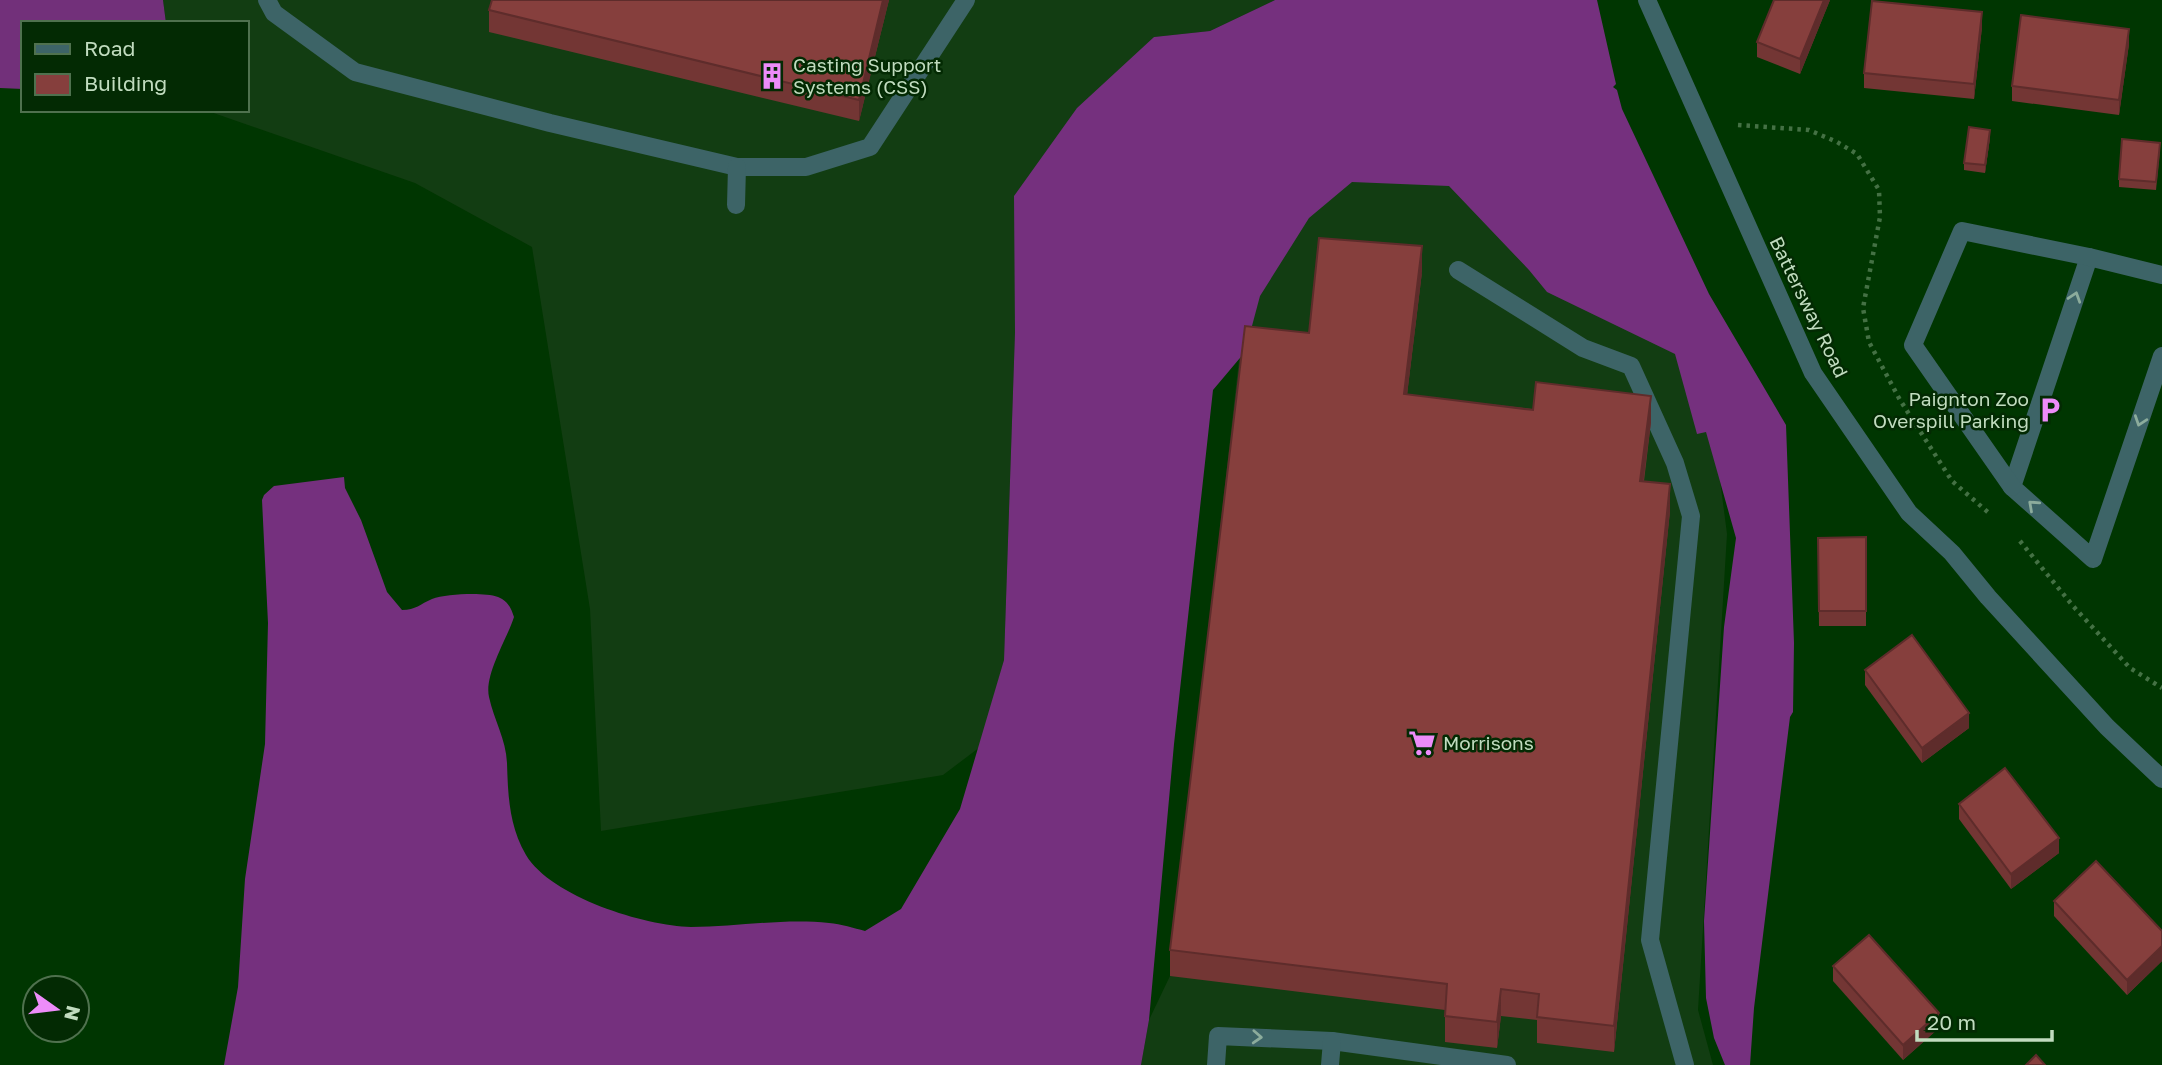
<svg xmlns="http://www.w3.org/2000/svg" width="2162" height="1065" viewBox="0 0 2162 1065" font-family="'Golos Text',sans-serif">
	<style>
		.built { fill: #123d12 }
		.green { fill: #72307a }
		.forest { fill: #75307e }
		.lines { fill: none; stroke-linecap: round; stroke-linejoin: round }
		.path { stroke: #447144; stroke-width: 4.5; stroke-dasharray: 3.5 5; stroke-linecap: butt }
		.lane { stroke: #3d6467; stroke-width: 18 }
		.street { stroke: #3d6467; stroke-width: 18 }
		.wall { fill: #733634 }
		.shaded-wall { fill: #5e2c2b }
		.building { fill: #863f3d; stroke: #5e2c2b; stroke-width: 2 }
		.oneway { stroke: #8cac9c }
		.labels { text-anchor: middle; stroke-width: 5; stroke-linejoin: round; paint-order: stroke }
		.poi-label { font-size: 19px; fill: #c1dcbf; stroke: #032a03; text-anchor: start }
		.street-label { font-size: 19px; fill: #c1dcbf; stroke: #032a03 }
	</style>
	<rect width="100%" height="100%" fill="#003601"/>
	<!-- built -->
	<g class="built">
		<polygon points="163,0 1275,0 1210,31 1154,37 1015,196 1015,332 1004,660 980,747 943,775 601,831 590,609 532,247 415,183 205,110 247,110 247,23 166,23"/>
		<polygon points="1435,155 1693,357 1711,411 1727,534 1698,1010 1713,1065 1141,1065 1149,1020 1170,976 1252,243 1307,168"/>
	</g>
	<!-- green -->
	<polygon class="green" points="0,0 163,0 166,23 23,23 23,89 0,88"/>
	<!-- forest -->
	<path class="forest" d="M1275 0H1597L1616 84 1613 87 1617 90 1622 109 1709 294 1786 425 1794 643 1793 712 1790 717 1754 1008 1750 1065H1725L1714 1038 1706 998 1704 921 1724 627 1736 538 1706 432 1697 434 1675 354 1547 292 1529 270 1449 186 1352 182 1309 218 1260 296 1245 352 1213 390 1174 744 1149 1020 1141 1065H224L238 987 245 879 265 744 268 623 262 500 264 495 274 486 344 477 345 488 361 520 387 592 402 610C416 610 420 604 432 599 447 594 483 592 498 597 508 601 511 608 514 617 507 639 484 675 489 697 494 720 506 739 507 763 508 795 509 826 526 855 551 897 645 926 691 927 737 927 783 918 829 923 841 924 854 928 865 931L901 909 960 809 1004 660 1015 332 1014 196 1077 108 1154 37 1210 31Z"/>
	<g class="lines">
		<!-- path -->
		<g class="path">
			<polyline points="1738,125 1809,130 1837,142 1857,154 1879,190 1880,217 1863,308 1869,342 1900,400 1952,481 1990,514"/>
			<polyline points="2020,541 2073,606 2130,668 2162,688"/>
		</g>
		<!-- lane -->
		<g class="lane">
			<polyline points="267,0 274,13 355,72 550,123 737,167 806,167 870,147 966,0"/>
			<polyline points="736,205 737,167"/>
			<polyline points="2089,257 2012,487 2093,559 2162,356"/>
			<polyline points="1458,270 1583,348 1631,366 1675,463 1691,516 1650,940 1685,1065"/>
			<polyline points="2012,487 1913,345 1962,231 2089,257 2162,275"/>
			<polyline points="1216,1065 1218,1036 1332,1041 1507,1065"/>
			<polyline points="1330,1065 1332,1041"/>
		</g>
		<!-- street -->
		<polyline class="street" points="1647,0 1813,373 1909,513 1952,553 1988,597 2107,727 2162,779"/>
	</g>
	<!-- wall -->
	<g class="wall">
		<polygon points="492,0 889,0 859,121 489,32 489,10"/>
		<polygon points="1830,0 1800,74 1757,57 1757,42"/>
		<polygon points="1982,27 1974,99 1864,88 1864,73"/>
		<polygon points="2129,44 2119,115 2012,101 2012,86"/>
		<polygon points="1990,138 1985,173 1964,170 1964,163"/>
		<polygon points="2160,150 2156,190 2119,187 2119,179"/>
		<polygon points="1422,272 1407,395 1651,422 1644,481 1670,511 1614,1052 1537,1043 1537,1020 1501,1016 1497,1048 1445,1042 1445,1010 1170,976 1170,950"/>
		<polygon points="1866,537 1866,626 1819,626 1818,538"/>
		<polygon points="1865,670 1969,728 1922,763 1865,685"/>
		<polygon points="1959,804 2059,853 2011,889 1959,819"/>
		<polygon points="2054,901 2162,931 2162,961 2127,995 2054,916"/>
		<polygon points="1833,966 1939,1028 1903,1060 1833,981"/>
	</g>
	<!-- shaded-wall -->
	<g class="shaded-wall">
		<polygon points="883,0 889,0 859,121 859,100"/>
		<polygon points="1824,0 1830,0 1800,74 1800,59"/>
		<polygon points="1982,12 1982,27 1974,99 1974,84"/>
		<polygon points="2129,29 2129,44 2119,115 2119,100"/>
		<polygon points="1990,130 1990,138 1985,173 1985,165"/>
		<polygon points="1422,246 1422,272 1404,420 1404,394"/>
		<polygon points="1651,396 1651,422 1640,507 1640,481"/>
		<polygon points="1670,484 1670,511 1614,1052 1614,1026"/>
		<polygon points="1969,713 1969,728 1922,763 1922,748"/>
		<polygon points="2059,838 2059,853 2011,889 2011,874"/>
		<polygon points="2162,946 2162,961 2127,995 2127,980"/>
		<polygon points="1501,989 1501,1016 1497,1048 1497,1022"/>
		<polygon points="1939,1013 1939,1028 1903,1060 1903,1045"/>
	</g>
	<!-- building -->
	<g class="building">
		<polygon points="492,0 883,0 859,100 489,10"/>
		<polygon points="1774,0 1824,0 1800,59 1757,42"/>
		<polygon points="1872,1 1982,12 1974,84 1864,73"/>
		<polygon points="2021,15 2129,29 2119,100 2012,86"/>
		<polygon points="1969,127 1990,130 1985,165 1964,163"/>
		<polygon points="2122,139 2160,143 2156,182 2119,179"/>
		<polygon points="1319,238 1422,246 1404,394 1533,410 1536,382 1651,396 1640,481 1670,484 1614,1026 1537,1017 1539,994 1501,989 1497,1022 1445,1016 1447,984 1170,950 1245,326 1309,333"/>
		<polygon points="1866,537 1866,611 1819,611 1818,538"/>
		<polygon points="1912,635 1969,713 1922,748 1865,670"/>
		<polygon points="2005,768 2059,838 2011,874 1959,804"/>
		<polygon points="2096,861 2162,931 2162,946 2127,980 2054,901"/>
		<polygon points="1869,935 1939,1013 1903,1045 1833,966"/>
		<polygon points="2036,1055 2045,1065 2026,1065"/>
	</g>
	<!-- one-way arrows -->
	<defs><path id="oneway-chevron" d="M-2-3.5L2.5 0L-2 3.5" fill="none" stroke-width="1.6" stroke-linecap="round" stroke-linejoin="round" transform="scale(1.75)"/></defs>
	<g class="oneway">
		<use href="#oneway-chevron" transform="translate(2075 297) rotate(-72)"/>
		<use href="#oneway-chevron" transform="translate(2140 421) rotate(109)"/>
		<use href="#oneway-chevron" transform="translate(2033 505) rotate(-138)"/>
		<use href="#oneway-chevron" transform="translate(1257 1037) rotate(3)"/>
	</g>
	<!-- icons -->
	<defs>
		<symbol id="building-bare" viewBox="-9 -9 18 18"><path d="M-4-6H4V6H1V3H-1V6H-4ZM-2.5-4.3h1.7v1.8h-1.7ZM.8-4.3h1.7v1.8H.8ZM-2.5-1h1.7V.8h-1.7ZM.8-1h1.7V.8H.8Z" fill="#ed8cf9" stroke="#032a03" stroke-width="2.5" paint-order="stroke"/></symbol>
		<symbol id="parking-bare" viewBox="-9 -9 18 18"><path d="M-3.5-5.5H1a3.5 3.5 0 0 1 0 7H-1V5.5H-3.5ZM-1-3.4V-.6H.8a1.4 1.4 0 0 0 0-2.8Z" fill="#ed8cf9" stroke="#032a03" stroke-width="2.5" paint-order="stroke"/></symbol>
		<symbol id="supermarket-bare" viewBox="-9 -9 18 18"><path d="M-6-5.5h2.5l.6 2H6L4.5 2H-2.5L-4.4-4H-6ZM-1.5 3.2a1.3 1.3 0 1 0 .1 0ZM3 3.2a1.3 1.3 0 1 0 .1 0Z" fill="#ed8cf9" stroke="#032a03" stroke-width="2.5" paint-order="stroke"/></symbol>
	</defs>
	<g fill-rule="evenodd">
		<use href="#building-bare" x="753" y="57" width="38" height="38"/>
		<use href="#parking-bare" x="2031" y="391" width="38" height="38"/>
		<use href="#supermarket-bare" x="1403" y="724" width="38" height="38"/>
	</g>
	<g class="labels">
		<!-- poi labels -->
		<g class="poi-label">
			<text x="793" y="72">Casting Support<tspan x="793" dy="22">Systems (CSS)</tspan></text>
			<text x="2029" y="406" text-anchor="end">Paignton Zoo<tspan x="2029" dy="22">Overspill Parking</tspan></text>
			<text x="1443" y="750">Morrisons</text>
		</g>
		<!-- street labels -->
		<g class="street-label">
			<text transform="translate(1809 307) rotate(64)" y="7">Battersway Road</text>
		</g>
	</g>
	<!-- legend -->
	<rect x="21" y="21" width="228" height="91" fill="#032a03" stroke="#4f714e" stroke-width="2"/>
	<rect x="35" y="44" width="35" height="10" fill="#3d6467" stroke="#4f714e" stroke-width="2"/>
	<text x="84" y="56" font-size="21" fill="#c1dcbf">Road</text>
	<rect x="35" y="74" width="35" height="21" fill="#863f3d" stroke="#4f714e" stroke-width="2"/>
	<text x="84" y="91" font-size="21" fill="#c1dcbf">Building</text>
	<!-- north arrow -->
	<g transform="translate(56 1009) rotate(104)"><circle r="33" fill="#032a03" stroke="#4f714e" stroke-width="2"/>
	<path d="M0-5L12 26L0 18L-12 26Z" fill="#ed8cf9"/>
	<text y="-10" font-size="19" font-weight="bold" text-anchor="middle" fill="#c1dcbf">N</text>
	</g>
	<!-- scale -->
	<path d="M1917 1030v10h135v-10" fill="none" stroke="#c1dcbf" stroke-width="3.5"/>
	<text x="1927" y="1030" font-size="21" fill="#c1dcbf" stroke="#032a03" stroke-width="5" paint-order="stroke">20 m</text>
</svg>
